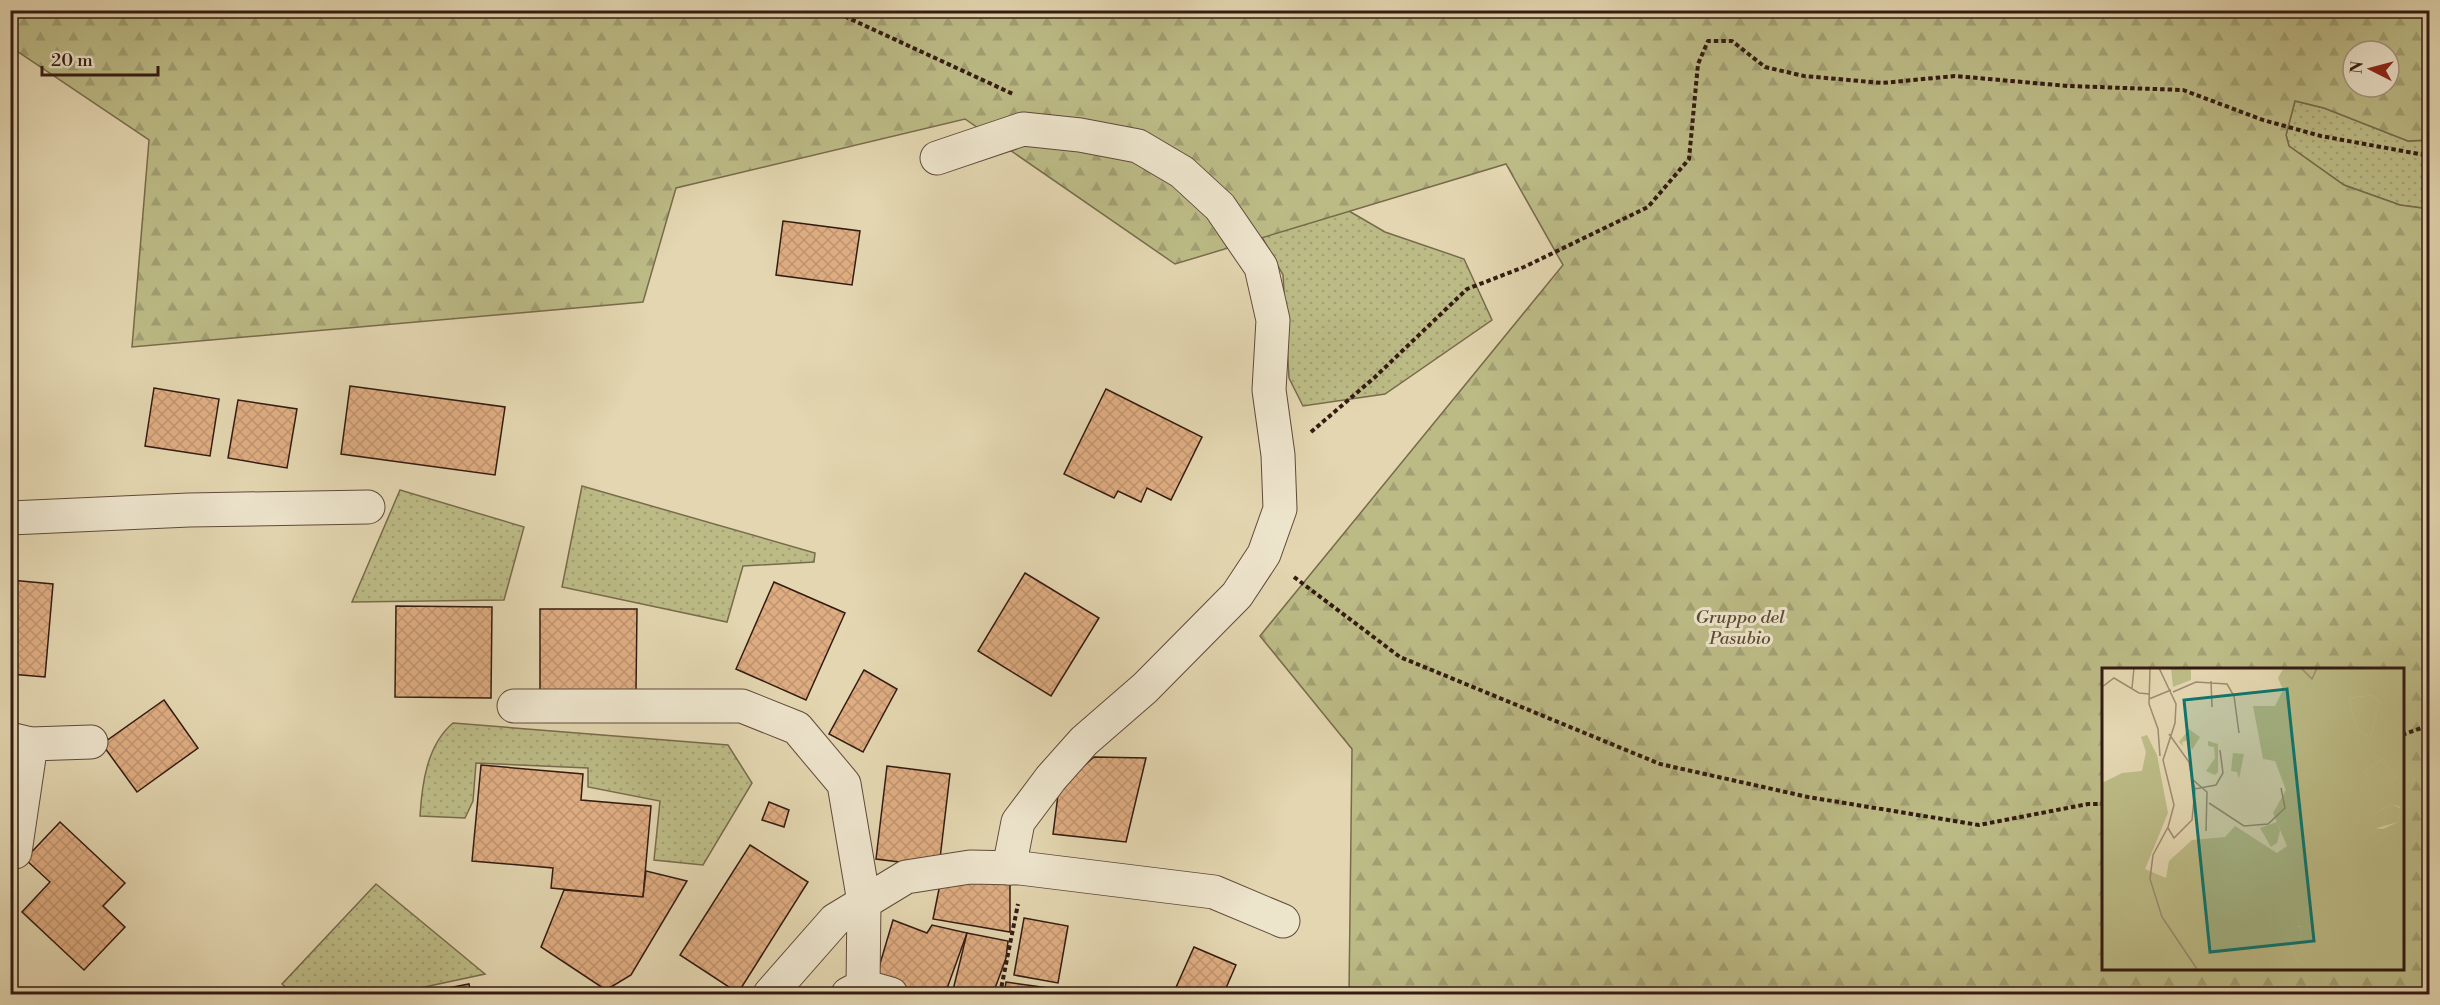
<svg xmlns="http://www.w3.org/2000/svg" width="2440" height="1005" viewBox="0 0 2440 1005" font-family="'Libre Bodoni',serif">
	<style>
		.grass { fill: url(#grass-dots); stroke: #786b4c; stroke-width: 1.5 }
		.forest { fill: url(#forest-firs); stroke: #786b4c; stroke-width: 1.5; fill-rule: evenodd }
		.building { fill: url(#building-cross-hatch); stroke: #341b12; stroke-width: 1.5 }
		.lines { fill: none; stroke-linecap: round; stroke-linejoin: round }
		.minor-casing { stroke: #604a3a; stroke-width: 35 }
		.path { stroke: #341b12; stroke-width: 4; stroke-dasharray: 4.5 3; stroke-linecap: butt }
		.minor { stroke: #ede4cc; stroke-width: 33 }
		.labels { text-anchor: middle; stroke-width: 6; stroke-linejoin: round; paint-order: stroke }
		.park-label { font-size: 18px; font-style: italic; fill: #5d4b35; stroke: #ede4cc }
		.inset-road { fill: none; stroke: #9d8b71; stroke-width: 1.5 }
		.view { fill: #0f766e; fill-opacity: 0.15; stroke: #0f766e; stroke-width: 3 }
		.inset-edge { fill: none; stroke: #341b12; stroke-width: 3 }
	</style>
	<defs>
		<pattern id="grass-dots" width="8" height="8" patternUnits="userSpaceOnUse" patternTransform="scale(1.5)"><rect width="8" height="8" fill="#bcbb86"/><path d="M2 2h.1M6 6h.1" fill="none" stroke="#a2a073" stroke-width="1.8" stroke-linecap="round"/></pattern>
		<pattern id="forest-firs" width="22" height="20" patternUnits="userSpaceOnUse" patternTransform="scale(1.5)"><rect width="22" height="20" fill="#bcbb86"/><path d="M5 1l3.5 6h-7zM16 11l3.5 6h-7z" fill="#a2a073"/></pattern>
		<pattern id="building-cross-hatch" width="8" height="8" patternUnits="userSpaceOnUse" patternTransform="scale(1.5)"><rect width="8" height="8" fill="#dfad82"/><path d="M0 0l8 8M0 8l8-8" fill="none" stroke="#c0946f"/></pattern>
	</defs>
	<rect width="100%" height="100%" fill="#e3d6b0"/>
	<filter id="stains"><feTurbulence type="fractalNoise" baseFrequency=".00333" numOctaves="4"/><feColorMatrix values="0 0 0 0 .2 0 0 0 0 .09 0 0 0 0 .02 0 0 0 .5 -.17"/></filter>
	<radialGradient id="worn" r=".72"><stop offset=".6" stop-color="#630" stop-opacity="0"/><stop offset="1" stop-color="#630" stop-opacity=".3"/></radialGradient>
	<!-- grass -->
	<g class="grass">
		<polygon points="2295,101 2324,108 2408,141 2429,140 2429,209 2400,205 2344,185 2289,146 2286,135"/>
		<polygon points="1349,211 1385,232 1464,259 1492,320 1385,394 1303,406 1289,378 1283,275 1262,237"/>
		<polygon points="582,486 815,553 814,562 743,566 727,622 562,587"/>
		<polygon points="400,490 524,527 504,600 352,602"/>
		<path d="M453 723 728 745 752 783 703 865 654 860 660 801 588 787V768L476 763 473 801 465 818 420 816C422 783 427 745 453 723Z"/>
		<polygon points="376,884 485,974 392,994 294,994 282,984"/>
	</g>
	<!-- forest -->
	<path class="forest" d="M10 11H2429V140L2408 141 2324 108 2295 101 2286 135 2289 146 2344 185 2400 205 2429 209V994H1349L1352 749 1260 636 1563 265 1506 164 1175 264 965 119 676 188 643 302 132 347 149 140 11 47ZM2353 51H2389V87H2353ZM2104 669H2402V968H2104Z"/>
	<!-- building -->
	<g class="building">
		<polygon points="783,221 860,231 852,285 776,275"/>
		<polygon points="350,386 505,407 495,475 341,454"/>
		<polygon points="154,388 219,399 210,456 145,446"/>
		<polygon points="1106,389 1202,437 1171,500 1147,488 1141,502 1118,491 1114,498 1064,474"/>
		<polygon points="238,400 297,409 287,468 228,458"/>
		<polygon points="1025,573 1099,618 1051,696 978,651"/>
		<polygon points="10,580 53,584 45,677 10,674"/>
		<polygon points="774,582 845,613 806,700 736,669"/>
		<polygon points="396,606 492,607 491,698 395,697"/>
		<polygon points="540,609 637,609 636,692 540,692"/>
		<polygon points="864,670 897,689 863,752 829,734"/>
		<polygon points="164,700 198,748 137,792 102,744"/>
		<polygon points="1094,757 1146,758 1126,842 1053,834 1059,787"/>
		<polygon points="481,765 583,774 581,800 651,806 643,897 551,888 553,868 472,861"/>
		<polygon points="887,766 950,774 939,867 876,859"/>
		<polygon points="769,802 789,810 784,827 762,820"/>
		<polygon points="60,822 125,883 103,906 125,927 84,970 22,912 50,882 25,859"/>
		<polygon points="750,845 808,882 738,993 680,955"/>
		<polygon points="646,871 687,881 631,975 606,990 541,947 564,890 643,897"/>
		<polygon points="1010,877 1010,932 933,919 941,879"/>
		<polygon points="1024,918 1068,926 1058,983 1014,975"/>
		<polygon points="893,920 927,933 932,925 967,933 945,994 920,994 874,984"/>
		<polygon points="967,933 1008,941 1006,958 993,994 952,994"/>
		<polygon points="1194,947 1236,965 1226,988 1240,994 1173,994"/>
		<polygon points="1006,982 1048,988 1047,994 1004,994"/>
		<polygon points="469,984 471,994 418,994"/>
	</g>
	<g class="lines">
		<defs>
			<g id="minor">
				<polyline points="937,158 1023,129 1080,135 1138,146 1182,172 1220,207 1261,267 1273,320 1269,390 1278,455 1280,509 1264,554 1237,595 1145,688 1084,741 1051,778 1018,822 1009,868"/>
				<polyline points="10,518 189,510 368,507"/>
				<polyline points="514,706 742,706 797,728 844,784 864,902 863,986 848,994"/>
				<polyline points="10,739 31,744 91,742"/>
				<polyline points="15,852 31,744"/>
				<polyline points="863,986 891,994"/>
				<polyline points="770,994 835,920 906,877 970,867 1020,868 1214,892 1283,921"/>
			</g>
		</defs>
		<!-- minor casing -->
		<use href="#minor" class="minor-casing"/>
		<!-- path -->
		<g class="path">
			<polyline points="831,10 1013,94"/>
			<polyline points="1311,432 1374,378 1467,289 1524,267 1648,207 1689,159 1698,64 1708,41 1732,41 1765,67 1804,76 1882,83 1955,76 2068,86 2183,90 2263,120 2321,136 2430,156"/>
			<polyline points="1294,577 1400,657 1660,764 1808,797 1979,825 2088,804 2104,804"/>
			<polyline points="2402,735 2430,725"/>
			<polyline points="1000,994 1018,904"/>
		</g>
		<!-- minor -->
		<use href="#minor" class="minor"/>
	</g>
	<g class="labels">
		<!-- park labels -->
		<g class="park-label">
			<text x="1740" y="623">Gruppo del<tspan x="1740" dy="21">Pasubio</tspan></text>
		</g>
	</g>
	<!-- overview -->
	<g transform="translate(2102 668)">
		<rect width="302" height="302" fill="#e3d6b0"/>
		<path d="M271 27 278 34 268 69 255 62 247 30ZM87 61 98 69 90 82 87 72 80 74 81 78 77 74ZM106 73 116 76V104L113 107 104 103 113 90 112 79 106 78ZM131 85 142 86 137 111 135 104 129 103ZM281 91 294 109 275 125 262 104ZM289 136 298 140 296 154 271 161V147ZM175 154 178 163 175 175 169 179 158 160ZM195 259H200L197 271 207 296 204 298 195 292 190 279Z" fill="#bcbb86"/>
		<path d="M301 0V301H0V115L20 105 40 103 44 84 39 69 45 67 55 87 66 145 43 201 64 210 67 193 90 172 123 169 133 158 175 185 185 178 171 145 184 122 173 93 161 91 151 38H173L181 22 176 10 181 1ZM271 27 278 34 268 69 255 62 247 30ZM281 91 294 109 275 124 262 104ZM289 136 298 139 296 154 281 161 271 160V147ZM196 258 200 259 197 271 206 296 204 298 195 292 190 279Z" fill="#bcbb86" fill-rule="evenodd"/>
		<path d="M69 0H89V12L71 19Z" fill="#bcbb86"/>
		<path class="inset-road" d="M48 0 47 36 56 61 58 88M57 0 74 36 73 55 61 92 72 137 66 159 51 187 48 211 60 249 95 301M199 0 210 11 215 0M109 13 110 39M0 19 12 10 37 25 47 26M30 20 32 0M71 24 94 14 125 16 132 28 137 65M47 31 69 22M67 66 87 94 90 111 105 124 104 163M90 111 93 121 114 117 121 105 118 82M107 135 142 158 166 156 183 140 179 120M66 160 72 170 90 152 93 121"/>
		<path class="view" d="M185 21 212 273 108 284 82 32Z"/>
		<rect width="302" height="302" class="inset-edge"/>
	</g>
	<!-- margin -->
	<rect width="2440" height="1005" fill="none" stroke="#e3d6b0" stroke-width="36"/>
	<rect x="12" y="12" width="2416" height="981" fill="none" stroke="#341b12" stroke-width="3"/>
	<rect x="18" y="18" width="2404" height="969" fill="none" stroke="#341b12" stroke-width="1.5"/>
	<!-- north arrow -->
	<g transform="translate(2371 69) rotate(276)"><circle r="28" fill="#ede4cc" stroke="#a39482" stroke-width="1.5"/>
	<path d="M0-4.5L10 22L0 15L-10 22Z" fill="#8f2418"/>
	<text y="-9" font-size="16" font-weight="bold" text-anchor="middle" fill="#341b12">N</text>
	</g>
	<!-- scale -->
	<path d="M42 66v9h116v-9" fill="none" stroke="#341b12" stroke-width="3"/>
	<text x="51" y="66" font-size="18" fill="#341b12" stroke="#ede4cc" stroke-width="4.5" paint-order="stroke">20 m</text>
	<rect width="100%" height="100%" filter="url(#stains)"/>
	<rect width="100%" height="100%" fill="url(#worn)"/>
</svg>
